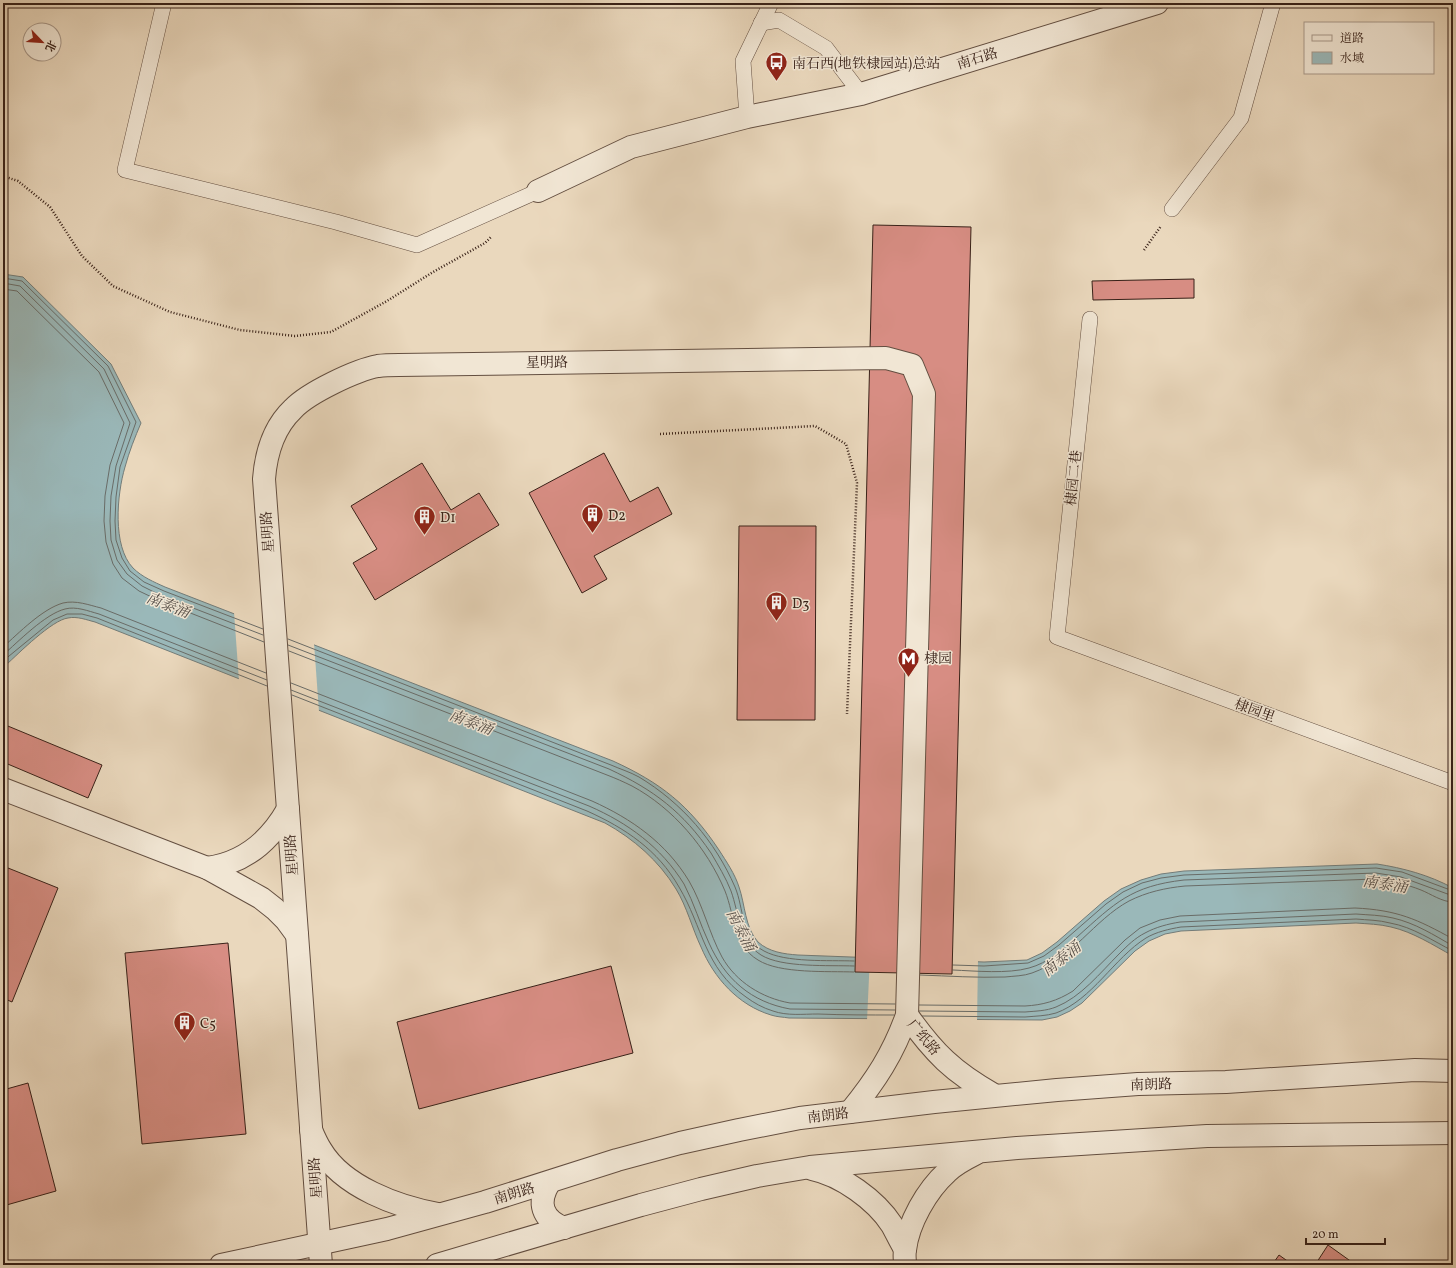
<svg xmlns="http://www.w3.org/2000/svg" width="1456" height="1268" viewBox="0 0 1456 1268" font-family="Vollkorn,'Noto Serif SC',serif">
	<style>
		.water { fill: #9ab8b9; stroke: #737c79 }
		.pier { fill: #ead8bd }
		.lines { fill: none; stroke-linecap: round; stroke-linejoin: round }
		.shore { stroke: #696c68; stroke-width: 1 }
		.building { fill: #d78d83; stroke: #382118 }
		.service-casing { stroke: #644f41; stroke-width: 16 }
		.minor-casing { stroke: #644f41; stroke-width: 24 }
		.tertiary-casing { stroke: #644f41; stroke-width: 24 }
		.path { stroke: #382118; stroke-width: 2.5; stroke-dasharray: 1 2; stroke-linecap: butt }
		.service { stroke: #f1e6d4; stroke-width: 15 }
		.minor { stroke: #f1e6d4; stroke-width: 22 }
		.tertiary { stroke: #f1e6d4; stroke-width: 22 }
		.labels { text-anchor: middle; stroke-width: 3; stroke-linejoin: round; paint-order: stroke }
		.street-label { font-size: 14px; fill: #382118; stroke: #f1e6d4 }
		.poi-label { font-size: 14px; fill: #382118; stroke: #f1e6d4; text-anchor: start }
		.water-label { font-size: 15px; font-style: italic; fill: #554e48; stroke: #f1e6d4 }
	</style>
	<rect width="100%" height="100%" fill="#ead8bd"/>
	<filter id="stains"><feTurbulence type="fractalNoise" baseFrequency=".005" numOctaves="4"/><feColorMatrix values="0 0 0 0 .2 0 0 0 0 .09 0 0 0 0 .02 0 0 0 .5 -.17"/></filter>
	<radialGradient id="worn" r=".72"><stop offset=".6" stop-color="#630" stop-opacity="0"/><stop offset="1" stop-color="#630" stop-opacity=".3"/></radialGradient>
	<!-- water -->
	<path class="water" d="M3 274 23 277 111 364 141 423C135 437 129 452 125 467 117 494 112 546 133 568 142 577 154 582 165 587L613 761C661 783 689 805 719 850 726 861 735 874 739 887 745 904 745 928 758 942 769 952 784 954 798 955L984 962 1027 960 1042 953 1057 942 1104 901 1121 889 1141 880 1161 874 1184 871 1377 864C1403 868 1429 875 1453 888V956C1433 945 1413 932 1391 927 1379 924 1368 924 1356 923L1181 931 1165 934 1149 941 1135 951 1082 1003 1070 1011 1057 1017 1042 1020 789 1018C783 1017 777 1017 771 1015 738 1005 714 978 701 947 692 928 687 907 676 889 659 861 634 839 605 823L95 622C87 620 77 616 68 618 52 620 19 653 6 665H3Z"/>
	<!-- pier -->
	<g class="pier">
		<polygon points="234,612 314,643 319,712 239,681"/>
		<polygon points="870,956 978,960 977,1022 867,1021"/>
	</g>
	<g class="lines">
		<!-- shore -->
		<g class="shore">
			<polyline points="3,278 22,281 108,366 136,422 120,467 116,497 115,521 116,540 122,558 130,571 144,582 164,591 263,629"/>
			<polyline points="3,283 20,286 104,369 130,423 116,466 111,496 110,521 111,540 117,560 127,574 142,586 162,596 263,635"/>
			<polyline points="3,289 17,291 99,372 124,423 110,465 105,496 104,521 106,542 113,564 122,578 139,591 160,601 264,642"/>
			<path d="M288 639 611 765C620 769 630 772 639 777 682 803 715 841 735 887 744 908 741 939 764 951 786 963 829 960 854 961"/>
			<path d="M288 645 609 769C654 790 683 812 711 853 718 865 726 878 731 891 739 913 739 941 761 955 782 968 829 965 854 966"/>
			<path d="M3 647C19 633 42 609 63 603 76 600 89 605 101 608L266 673"/>
			<path d="M289 651 607 775C615 778 624 782 632 786 673 808 707 848 725 891 735 916 733 945 758 960 780 974 828 971 854 972"/>
			<path d="M3 655C18 642 45 614 65 609 76 606 88 611 99 614L267 680"/>
			<polyline points="3,661 53,620 67,614 82,614 97,618 267,686"/>
			<path d="M291 683 592 801C632 819 666 843 689 881 703 905 709 933 722 957 736 982 762 998 790 1003L895 1004"/>
			<path d="M291 690 589 806C628 823 661 847 684 884 694 903 700 924 709 943 725 979 751 1002 790 1009L895 1010"/>
			<path d="M292 695 587 811C625 828 658 850 679 887 703 927 704 968 746 997 754 1003 763 1008 773 1011 787 1016 803 1014 818 1014 843 1015 869 1015 894 1015"/>
			<polyline points="953,965 984,966 1028,963 1044,956 1059,945 1106,904 1123,892 1142,883 1161,878 1184,875 1376,868 1402,872 1453,891"/>
			<path d="M953 970C975 971 1008 974 1029 968 1048 963 1063 949 1077 937 1115 903 1131 886 1184 880L1376 873 1401 877 1453 896"/>
			<path d="M920 975C949 976 977 978 1005 977 1014 976 1024 976 1032 973 1072 959 1094 920 1129 901 1147 892 1165 888 1185 886L1375 879C1391 881 1406 884 1421 890 1431 894 1442 902 1453 902"/>
			<path d="M919 1005 1025 1006C1043 1005 1057 1001 1073 991L1125 940 1140 928 1160 920 1180 916 1355 908C1397 910 1417 919 1453 939"/>
			<path d="M919 1011 1025 1012C1036 1011 1046 1011 1056 1007 1081 997 1100 973 1119 954 1127 946 1135 938 1145 933 1156 927 1168 924 1180 922L1356 914C1368 915 1381 915 1393 918 1415 923 1434 935 1453 946"/>
			<path d="M922 1016 1025 1017C1036 1016 1046 1016 1056 1013 1092 1000 1114 958 1146 938 1156 932 1169 929 1181 927L1356 919C1367 920 1379 920 1390 923 1413 927 1433 941 1453 951"/>
		</g>
	</g>
	<!-- building -->
	<g class="building">
		<polygon points="873,225 971,227 952,974 855,972"/>
		<polygon points="1194,279 1194,298 1093,300 1092,281"/>
		<polygon points="604,453 630,502 658,487 672,514 594,556 607,579 582,593 529,493"/>
		<polygon points="422,463 451,510 479,493 499,525 375,600 353,563 377,549 351,506"/>
		<polygon points="739,526 816,526 815,720 737,720"/>
		<polygon points="3,724 102,765 88,798 3,762"/>
		<polygon points="3,866 58,888 12,1002 3,998"/>
		<polygon points="228,943 246,1134 142,1144 125,953"/>
		<polygon points="611,966 633,1053 419,1109 397,1022"/>
		<polygon points="28,1083 56,1191 3,1206 3,1090"/>
		<polygon points="1328,1245 1356,1265 1315,1265"/>
		<polygon points="1279,1255 1293,1265 1272,1265"/>
	</g>
	<g class="lines">
		<defs>
			<g id="service">
				<polyline points="164,3 125,170 336,222 417,245 538,191"/>
				<polyline points="761,23 779,20 826,48 861,94"/>
				<polyline points="747,117 743,61 771,3"/>
				<polyline points="1172,209 1241,118 1273,3"/>
				<polyline points="1090,319 1057,637 1453,783"/>
			</g>
			<g id="minor">
				<polyline points="538,191 631,147 747,117 861,94 1157,3"/>
				<polyline points="3,789 207,868 261,898 275,909 286,920 297,935"/>
				<path d="M207 868C245 863 270 841 288 809"/>
				<path d="M907 1015C934 1053 953 1072 994 1095"/>
				<path d="M321 1265 264 479C266 453 274 427 293 409 308 393 356 370 378 366 385 365 392 365 399 365L886 358 912 365 924 394 907 1015C893 1054 876 1080 850 1112"/>
			</g>
			<g id="tertiary">
				<path d="M311 1130C314 1137 317 1144 321 1150 343 1187 398 1207 438 1214"/>
				<path d="M812 1169C841 1175 876 1200 892 1225 896 1232 900 1241 905 1249"/>
				<path d="M549 1183C537 1203 542 1219 564 1228"/>
				<polyline points="221,1265 387,1229 485,1202 617,1160 680,1143 739,1130 800,1118 934,1102 1057,1090 1138,1084 1226,1082 1415,1070 1453,1071"/>
				<polyline points="437,1265 641,1205 701,1189 757,1176 810,1167 1017,1148 1207,1136 1453,1133"/>
				<path d="M905 1265C905 1260 904 1255 905 1250 908 1223 927 1190 947 1172 955 1164 965 1159 975 1154"/>
			</g>
		</defs>
		<!-- service casing -->
		<use href="#service" class="service-casing"/>
		<!-- minor casing -->
		<use href="#minor" class="minor-casing"/>
		<!-- tertiary casing -->
		<use href="#tertiary" class="tertiary-casing"/>
		<!-- path -->
		<g class="path">
			<polyline points="3,176 18,181 50,207 82,256 113,286 170,312 240,330 295,336 331,332 387,301 433,272 485,243 492,236"/>
			<polyline points="1144,250 1161,226"/>
			<polyline points="660,434 815,426 846,444 857,483 847,714"/>
			<polyline points="3,703 6,705"/>
		</g>
		<!-- service -->
		<use href="#service" class="service"/>
		<!-- minor -->
		<use href="#minor" class="minor"/>
		<!-- tertiary -->
		<use href="#tertiary" class="tertiary"/>
	</g>
	<!-- icons -->
	<defs>
		<symbol id="bus-pin" viewBox="-11 -11 22 30"><path d="M0 17L-7.5 6A9.5 9.5 0 1 1 7.5 6Z" fill="#8f2418" stroke="#f1e6d4"/><path d="M-5-6H5V4H4V6H2V4H-2V6H-4V4H-5ZM-3.5-4V0h7V-4ZM-3.5 1.2v1.5H-2V1.2ZM2 1.2v1.5H3.5V1.2Z" fill="#fff"/></symbol>
		<symbol id="building-pin" viewBox="-11 -11 22 30"><path d="M0 17L-7.5 6A9.5 9.5 0 1 1 7.5 6Z" fill="#8f2418" stroke="#f1e6d4"/><path d="M-4-6H4V6H1V3H-1V6H-4ZM-2.5-4.3h1.7v1.8h-1.7ZM.8-4.3h1.7v1.8H.8ZM-2.5-1h1.7V.8h-1.7ZM.8-1h1.7V.8H.8Z" fill="#fff"/></symbol>
		<symbol id="metro-pin" viewBox="-11 -11 22 30"><path d="M0 17L-7.5 6A9.5 9.5 0 1 1 7.5 6Z" fill="#8f2418" stroke="#f1e6d4"/><path d="M-5.5 5V-5H-3L0 0L3-5H5.5V5H3V-.5L0 4L-3-.5V5Z" fill="#fff"/></symbol>
	</defs>
	<g fill-rule="evenodd">
		<use href="#bus-pin" x="764" y="50" width="25" height="34"/>
		<use href="#building-pin" x="580" y="502" width="25" height="34"/>
		<use href="#building-pin" x="412" y="504" width="25" height="34"/>
		<use href="#building-pin" x="764" y="590" width="25" height="34"/>
		<use href="#metro-pin" x="896" y="646" width="25" height="34"/>
		<use href="#building-pin" x="172" y="1010" width="25" height="34"/>
	</g>
	<g class="labels">
		<!-- street labels -->
		<g class="street-label">
			<text transform="translate(977 58) rotate(-17)" y="5">南石路</text>
			<text transform="translate(547 362) rotate(-1)" y="5">星明路</text>
			<text transform="translate(1073 478) rotate(-84)" y="5">棣园二巷</text>
			<text transform="translate(267 532) rotate(-94)" y="5">星明路</text>
			<text transform="translate(1255 710) rotate(20)" y="5">棣园里</text>
			<text transform="translate(291 855) rotate(-94)" y="5">星明路</text>
			<text transform="translate(924 1037) rotate(50)" y="5">广纸路</text>
			<text transform="translate(1151 1084) rotate(-2)" y="5">南朗路</text>
			<text transform="translate(828 1115) rotate(-7)" y="5">南朗路</text>
			<text transform="translate(315 1178) rotate(-94)" y="5">星明路</text>
			<text transform="translate(514 1193) rotate(-17)" y="5">南朗路</text>
		</g>
		<!-- poi labels -->
		<g class="poi-label">
			<text x="792" y="68">南石西(地铁棣园站)总站</text>
			<text x="608" y="520">D2</text>
			<text x="440" y="522">D1</text>
			<text x="792" y="608">D3</text>
			<text x="924" y="663">棣园</text>
			<text x="200" y="1028">C5</text>
		</g>
		<!-- water labels -->
		<g class="water-label">
			<text transform="translate(168 605) rotate(21)" y="5">南泰涌</text>
			<text transform="translate(471 722) rotate(21)" y="5">南泰涌</text>
			<text transform="translate(1385 884) rotate(9)" y="5">南泰涌</text>
			<text transform="translate(741 930) rotate(63)" y="5">南泰涌</text>
			<text transform="translate(1061 959) rotate(-39)" y="5">南泰涌</text>
		</g>
	</g>
	<!-- margin -->
	<rect width="1456" height="1268" fill="none" stroke="#ead8bd" stroke-width="16"/>
	<rect x="4" y="4" width="1448" height="1260" fill="none" stroke="#382118" stroke-width="2"/>
	<rect x="8" y="8" width="1440" height="1252" fill="none" stroke="#382118"/>
	<!-- legend -->
	<rect x="1304" y="22" width="130" height="52" fill="#f1e6d4" stroke="#a79789"/>
	<rect x="1312" y="35" width="20" height="6" fill="#f1e6d4" stroke="#a79789"/>
	<text x="1340" y="42" font-size="12" fill="#382118">道路</text>
	<rect x="1312" y="52" width="20" height="12" fill="#9ab8b9" stroke="#a79789"/>
	<text x="1340" y="62" font-size="12" fill="#382118">水域</text>
	<!-- north arrow -->
	<g transform="translate(42 42) rotate(115)"><circle r="19" fill="#f1e6d4" stroke="#a79789"/>
	<path d="M0-3L7 15L0 10L-7 15Z" fill="#8f2418"/>
	<text y="-6" font-size="11" font-weight="bold" text-anchor="middle" fill="#382118">北</text>
	</g>
	<!-- scale -->
	<path d="M1306 1238v6h79v-6" fill="none" stroke="#382118" stroke-width="2"/>
	<text x="1312" y="1238" font-size="12" fill="#382118" stroke="#f1e6d4" stroke-width="3" paint-order="stroke">20 m</text>
	<rect width="100%" height="100%" filter="url(#stains)"/>
	<rect width="100%" height="100%" fill="url(#worn)"/>
</svg>
